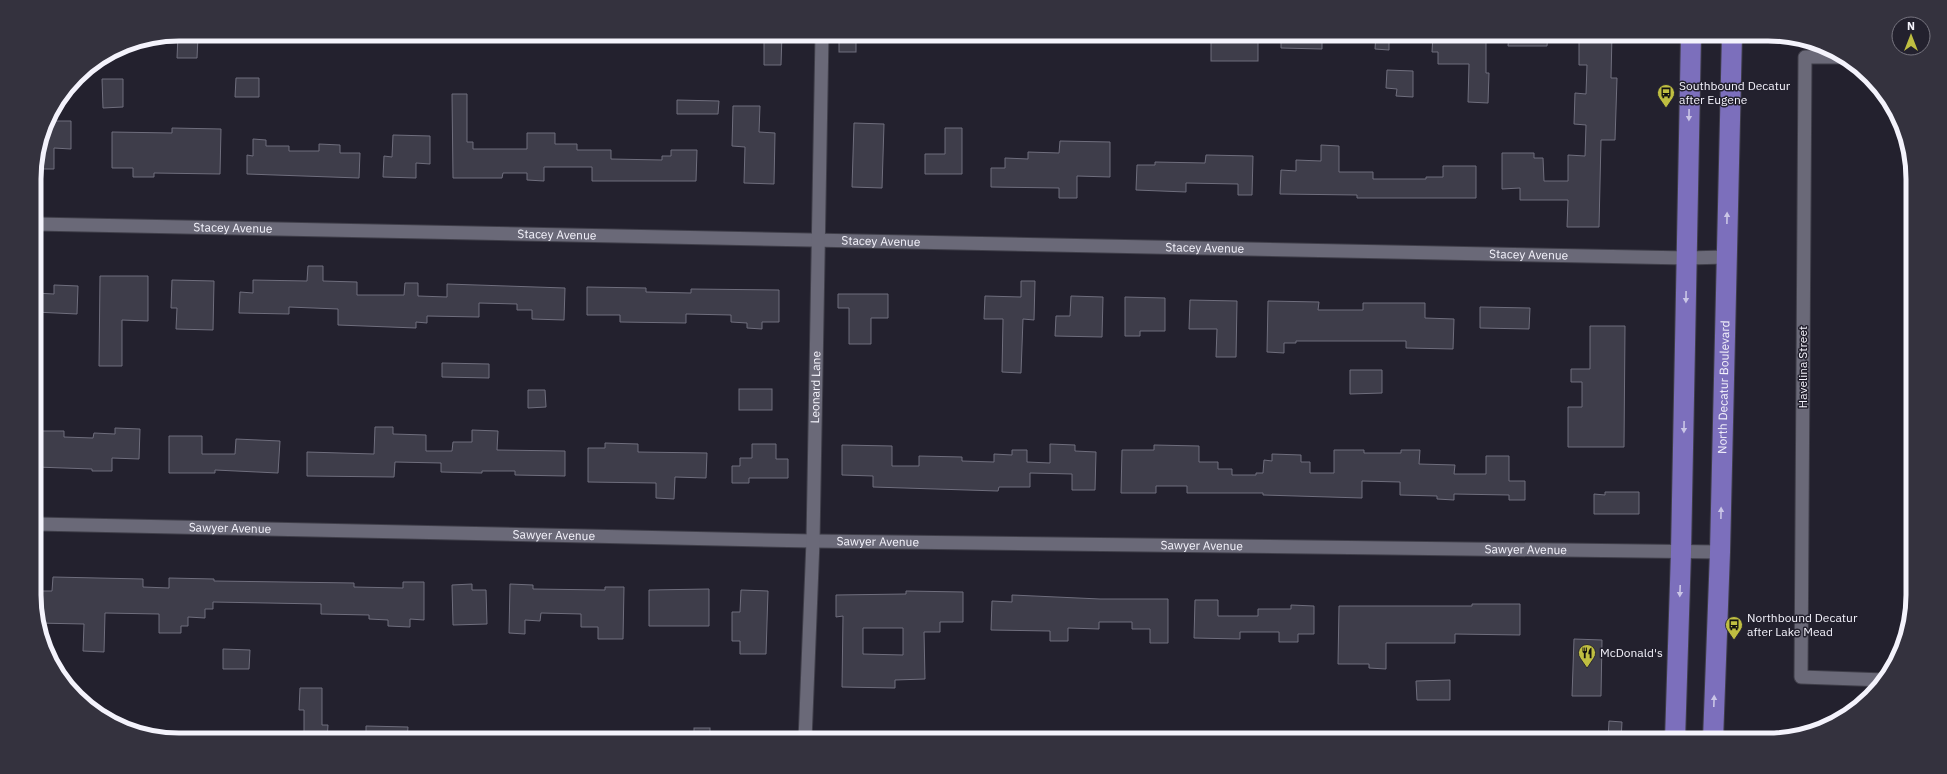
<svg xmlns="http://www.w3.org/2000/svg" width="1947" height="774" viewBox="0 0 1947 774" font-family="'IBM Plex Sans',sans-serif">
	<style>
		.building { fill: #3e3d4a; stroke: #6f6e7d; fill-rule: evenodd }
		.lines { fill: none; stroke-linecap: round; stroke-linejoin: round }
		.minor-casing { stroke: #3f3e49; stroke-width: 15 }
		.primary-casing { stroke: #3f3e49; stroke-width: 22 }
		.minor { stroke: #6a6978; stroke-width: 13 }
		.primary { stroke: #7c6fbc; stroke-width: 20 }
		.oneway { fill: #cac5e6 }
		.labels { text-anchor: middle; stroke-width: 3; stroke-linejoin: round; paint-order: stroke }
		.poi-label { font-size: 12px; fill: #f4f3fc; stroke: #23212e; text-anchor: start }
		.street-label { font-size: 12px; fill: #f4f3fc; stroke: #23212e }
		.rim { fill: none; stroke: #f4f3fc; stroke-width: 5 }
	</style>
	<rect width="100%" height="100%" fill="#23212e"/>
	<!-- building -->
	<g class="building">
		<polygon points="764,34 782,34 781,65 764,65"/>
		<rect x="839" y="34" width="17" height="18"/>
		<rect x="1211" y="34" width="47" height="27"/>
		<polygon points="1281,34 1322,34 1322,49 1281,48"/>
		<polygon points="1376,34 1389,34 1389,50 1375,49"/>
		<polygon points="1433,34 1486,34 1486,73 1489,73 1488,103 1468,102 1469,64 1438,64 1438,52 1432,52"/>
		<polygon points="1509,34 1548,34 1547,46 1508,46"/>
		<polygon points="1579,34 1612,34 1611,78 1617,78 1615,140 1601,140 1599,227 1567,227 1568,200 1520,200 1520,188 1502,189 1502,153 1534,153 1534,158 1543,158 1544,181 1568,181 1568,155 1585,156 1586,125 1574,124 1575,93 1586,94 1587,65 1579,65"/>
		<polygon points="178,36 198,37 197,58 177,58"/>
		<polygon points="1387,70 1413,71 1413,97 1396,96 1397,89 1386,88"/>
		<polygon points="236,78 259,78 259,97 235,97"/>
		<polygon points="102,79 123,79 123,107 103,108"/>
		<polygon points="452,94 467,94 467,142 473,142 473,149 527,149 527,133 555,133 555,144 577,144 577,150 611,150 611,159 662,160 662,156 671,156 671,150 697,150 696,181 592,181 592,167 544,167 544,181 527,180 527,173 503,173 502,178 453,178"/>
		<polygon points="677,100 719,101 718,114 677,114"/>
		<polygon points="733,106 760,106 759,132 775,133 774,184 744,183 745,147 732,146"/>
		<polygon points="47,121 71,121 71,149 54,148 54,169 34,169"/>
		<polygon points="854,123 884,124 882,188 852,187"/>
		<polygon points="172,128 221,129 220,174 154,173 154,177 133,177 133,168 112,168 112,132 172,133"/>
		<polygon points="945,128 962,128 962,174 925,174 925,154 945,154"/>
		<polygon points="393,135 430,136 430,164 416,163 416,178 383,177 384,156 392,157"/>
		<polygon points="253,139 266,140 266,146 289,146 289,151 319,151 319,144 340,145 340,153 360,153 359,178 247,174 247,155 253,156"/>
		<polygon points="1060,141 1110,142 1110,177 1077,176 1077,198 1059,198 1059,188 991,187 991,168 1005,168 1005,158 1028,159 1028,152 1059,153"/>
		<polygon points="1321,145 1339,146 1339,172 1373,172 1373,179 1426,179 1426,177 1443,177 1443,166 1476,166 1476,198 1357,198 1357,195 1280,194 1281,170 1296,171 1296,160 1321,161"/>
		<polygon points="1206,155 1253,156 1252,195 1238,195 1238,184 1186,183 1186,192 1136,190 1137,165 1155,165 1155,162 1205,163"/>
		<polygon points="308,266 323,266 323,281 357,282 357,295 404,295 405,283 418,283 418,296 447,297 447,284 565,288 564,320 532,319 532,310 517,310 517,304 479,303 479,317 427,316 427,323 416,322 416,328 338,325 338,309 289,307 289,314 239,313 240,292 253,293 253,280 307,281"/>
		<polygon points="100,276 148,276 148,321 122,320 122,366 99,366"/>
		<polygon points="172,280 214,281 213,330 176,329 177,308 171,308"/>
		<polygon points="1021,281 1035,281 1034,320 1023,319 1021,373 1002,372 1003,319 984,319 985,296 1021,297"/>
		<polygon points="54,285 78,286 77,314 35,312 35,293 54,294"/>
		<polygon points="587,287 646,288 646,292 691,293 691,289 779,290 779,322 762,322 762,329 747,328 747,323 731,322 731,315 686,314 686,323 620,322 620,315 587,315"/>
		<polygon points="838,294 888,294 888,318 871,318 871,344 849,344 849,308 838,308"/>
		<polygon points="1071,296 1103,297 1102,337 1055,336 1056,316 1070,316"/>
		<polygon points="1125,297 1165,298 1165,331 1140,331 1140,336 1125,336"/>
		<polygon points="1190,300 1237,301 1236,357 1216,357 1217,329 1189,329"/>
		<polygon points="1268,301 1319,302 1318,310 1363,310 1363,303 1425,303 1425,318 1454,319 1453,349 1406,348 1406,341 1296,341 1296,343 1284,343 1284,353 1267,352"/>
		<polygon points="1480,307 1530,308 1529,329 1480,328"/>
		<polygon points="1590,326 1625,326 1624,447 1568,447 1568,407 1582,407 1582,382 1571,382 1571,369 1590,369"/>
		<polygon points="442,363 489,364 489,378 442,377"/>
		<polygon points="1350,370 1382,370 1382,393 1350,394"/>
		<rect x="739" y="389" width="33" height="21"/>
		<polygon points="528,390 545,390 546,407 528,408"/>
		<polygon points="375,427 393,427 393,434 426,435 426,451 452,451 453,442 472,442 472,430 498,431 497,450 565,451 565,476 515,475 515,471 482,471 482,473 441,472 441,463 395,462 394,477 307,476 307,452 374,454"/>
		<polygon points="115,428 140,429 139,459 112,458 112,471 92,471 92,469 36,467 37,431 64,431 64,437 93,438 94,433 115,434"/>
		<polygon points="169,436 202,436 202,454 235,454 236,439 280,441 278,473 215,470 215,473 169,473"/>
		<polygon points="605,443 638,444 638,452 707,453 706,478 675,477 674,499 656,498 656,483 588,482 588,448 605,448"/>
		<polygon points="752,444 776,444 776,459 788,459 788,478 749,478 749,483 732,483 732,466 740,466 740,458 752,458"/>
		<polygon points="1050,444 1075,445 1075,451 1096,452 1095,490 1072,490 1072,474 1030,473 1030,487 999,487 998,491 873,487 873,476 842,475 842,445 892,446 892,466 919,466 919,456 962,457 962,461 994,462 994,454 1012,455 1012,450 1027,450 1027,462 1050,463"/>
		<polygon points="1154,445 1199,446 1199,462 1218,462 1218,469 1232,469 1232,475 1256,475 1256,473 1263,473 1264,460 1272,461 1272,454 1301,455 1301,462 1310,462 1310,473 1334,473 1334,450 1364,450 1364,453 1401,453 1401,450 1420,450 1419,464 1455,465 1454,474 1486,474 1486,456 1509,456 1509,481 1525,481 1525,500 1509,500 1509,495 1454,494 1454,500 1437,499 1437,496 1400,495 1400,482 1362,481 1362,498 1263,495 1263,493 1187,493 1187,486 1156,486 1156,493 1121,493 1122,450 1154,450"/>
		<polygon points="1605,492 1639,492 1639,514 1594,514 1594,494 1605,495"/>
		<polygon points="53,577 143,579 143,587 169,588 169,578 214,579 214,581 354,583 354,587 403,588 403,582 424,582 424,620 410,619 410,627 388,626 388,620 369,619 369,615 321,614 321,604 213,602 213,609 205,609 205,618 188,617 188,626 181,626 181,633 159,633 159,614 105,613 104,652 83,651 84,624 37,623 37,591 52,591"/>
		<polygon points="472,584 472,590 486,590 487,624 453,625 452,585"/>
		<polygon points="510,584 533,585 533,589 605,590 605,587 624,587 623,639 598,639 598,627 581,627 581,614 541,613 540,621 525,620 525,634 509,633"/>
		<polygon points="709,589 709,626 649,626 649,590"/>
		<polygon points="741,590 768,591 766,654 740,654 740,641 732,641 732,612 740,612"/>
		<path d="M906 591 963 592V622H940V632H924L925 679 895 680V688L842 687 843 616 836 617V595L906 594ZM863 628H903V655L863 654Z"/>
		<polygon points="1012,595 1100,599 1168,599 1168,643 1150,643 1150,629 1132,629 1132,622 1099,622 1099,629 1068,628 1068,641 1050,641 1050,631 991,630 992,601 1012,602"/>
		<polygon points="1195,600 1218,600 1218,616 1258,616 1258,609 1291,609 1291,605 1314,606 1314,634 1298,634 1298,642 1279,642 1279,632 1240,632 1240,639 1194,638"/>
		<polygon points="1472,604 1520,604 1520,635 1455,634 1455,643 1386,643 1386,669 1369,668 1369,664 1338,664 1339,606 1472,606"/>
		<polygon points="1574,639 1602,640 1601,696 1572,696"/>
		<polygon points="223,649 250,650 249,669 223,669"/>
		<polygon points="1450,680 1450,700 1417,700 1416,681"/>
		<polygon points="300,688 322,688 322,725 328,725 327,740 304,740 304,710 299,710"/>
		<polygon points="1609,721 1622,722 1621,740 1608,740"/>
		<polygon points="366,726 408,727 407,740 366,740"/>
		<rect x="694" y="728" width="16" height="12"/>
	</g>
	<g class="lines">
		<defs>
			<g id="minor">
				<polyline points="1838,57 1805,57 1801,677 1885,680"/>
				<path id="s1" d="M35 224 1687 258 1726 257"/>
				<path id="s2" d="M36 524 813 541 1720 552"/>
				<path id="s3" d="M805 740 813 541 822 34"/>
			</g>
			<g id="primary">
				<polyline points="1675,740 1681,552 1691,34"/>
				<path id="s4" d="M1713 740 1720 552 1732 34"/>
			</g>
		</defs>
		<!-- minor casing -->
		<use href="#minor" class="minor-casing"/>
		<!-- primary casing -->
		<use href="#primary" class="primary-casing"/>
		<!-- minor -->
		<use href="#minor" class="minor"/>
		<!-- primary -->
		<use href="#primary" class="primary"/>
	</g>
	<!-- one-way arrows -->
	<defs><path id="oneway-solid" d="M-6-.8H1V-3.2L6.5 0L1 3.2V.8H-6Z"/></defs>
	<g class="oneway">
		<use href="#oneway-solid" transform="translate(1689 115) rotate(91)"/>
		<use href="#oneway-solid" transform="translate(1727 218) rotate(-89)"/>
		<use href="#oneway-solid" transform="translate(1686 297) rotate(91)"/>
		<use href="#oneway-solid" transform="translate(1684 427) rotate(91)"/>
		<use href="#oneway-solid" transform="translate(1721 513) rotate(-89)"/>
		<use href="#oneway-solid" transform="translate(1680 591) rotate(92)"/>
		<use href="#oneway-solid" transform="translate(1714 701) rotate(-88)"/>
	</g>
	<!-- icons -->
	<defs>
		<symbol id="bus-pin" viewBox="-11 -11 22 30"><path d="M0 17L-7.5 6A9.5 9.5 0 1 1 7.5 6Z" fill="#bfbe41" stroke="#23212e"/><path d="M-5-6H5V4H4V6H2V4H-2V6H-4V4H-5ZM-3.5-4V0h7V-4ZM-3.5 1.2v1.5H-2V1.2ZM2 1.2v1.5H3.5V1.2Z" fill="#111"/></symbol>
		<symbol id="restaurant-pin" viewBox="-11 -11 22 30"><path d="M0 17L-7.5 6A9.5 9.5 0 1 1 7.5 6Z" fill="#bfbe41" stroke="#23212e"/><path d="M-5-6h1v4h1v-4h1v4h1v-4h1v5L-1.5 .5V6h-2V.5L-5-1ZM5-6V6H3V1.5H1.5Q1.5-4 5-6Z" fill="#111"/></symbol>
	</defs>
	<g fill-rule="evenodd">
		<use href="#bus-pin" x="1656" y="83" width="20" height="27"/>
		<use href="#bus-pin" x="1724" y="615" width="20" height="27"/>
		<use href="#restaurant-pin" x="1577" y="643" width="20" height="27"/>
	</g>
	<g class="labels">
		<!-- poi labels -->
		<g class="poi-label">
			<text x="1679" y="90">Southbound Decatur<tspan x="1679" dy="14">after Eugene</tspan></text>
			<text x="1747" y="622">Northbound Decatur<tspan x="1747" dy="14">after Lake Mead</tspan></text>
			<text x="1600" y="657">McDonald's</text>
		</g>
		<!-- street labels -->
		<g class="street-label">
			<text dy="4" stroke="none"><textPath href="#s1" startOffset="198">Stacey Avenue</textPath></text>
			<text dy="4" stroke="none"><textPath href="#s1" startOffset="522">Stacey Avenue</textPath></text>
			<text dy="4" stroke="none"><textPath href="#s1" startOffset="846">Stacey Avenue</textPath></text>
			<text dy="4" stroke="none"><textPath href="#s1" startOffset="1170">Stacey Avenue</textPath></text>
			<text dy="4" stroke="none"><textPath href="#s1" startOffset="1494">Stacey Avenue</textPath></text>
			<text transform="translate(1803 367) rotate(-90)" y="4">Havelina Street</text>
			<text dy="4" stroke="none"><textPath href="#s3" startOffset="353">Leonard Lane</textPath></text>
			<text dy="4" stroke="none"><textPath href="#s4" startOffset="353">North Decatur Boulevard</textPath></text>
			<text dy="4" stroke="none"><textPath href="#s2" startOffset="194">Sawyer Avenue</textPath></text>
			<text dy="4" stroke="none"><textPath href="#s2" startOffset="518">Sawyer Avenue</textPath></text>
			<text dy="4" stroke="none"><textPath href="#s2" startOffset="842">Sawyer Avenue</textPath></text>
			<text dy="4" stroke="none"><textPath href="#s2" startOffset="1166">Sawyer Avenue</textPath></text>
			<text dy="4" stroke="none"><textPath href="#s2" startOffset="1490">Sawyer Avenue</textPath></text>
		</g>
	</g>
	<!-- crop -->
	<path d="M0 0H1947V774H0ZM179 41H1768A138 138 0 0 1 1906 179V595A138 138 0 0 1 1768 733H179A138 138 0 0 1 41 595V179A138 138 0 0 1 179 41Z" fill="#34323e" fill-rule="evenodd"/>
	<path class="rim" d="M179 41H1768A138 138 0 0 1 1906 179V595A138 138 0 0 1 1768 733H179A138 138 0 0 1 41 595V179A138 138 0 0 1 179 41Z"/>
	<!-- north arrow -->
	<g transform="translate(1911 36)"><circle r="19" fill="#23212e" stroke="#777580"/>
	<path d="M0-3L7 15L0 10L-7 15Z" fill="#bfbe41"/>
	<text y="-6" font-size="11" font-weight="bold" text-anchor="middle" fill="#f4f3fc">N</text>
	</g>
</svg>
